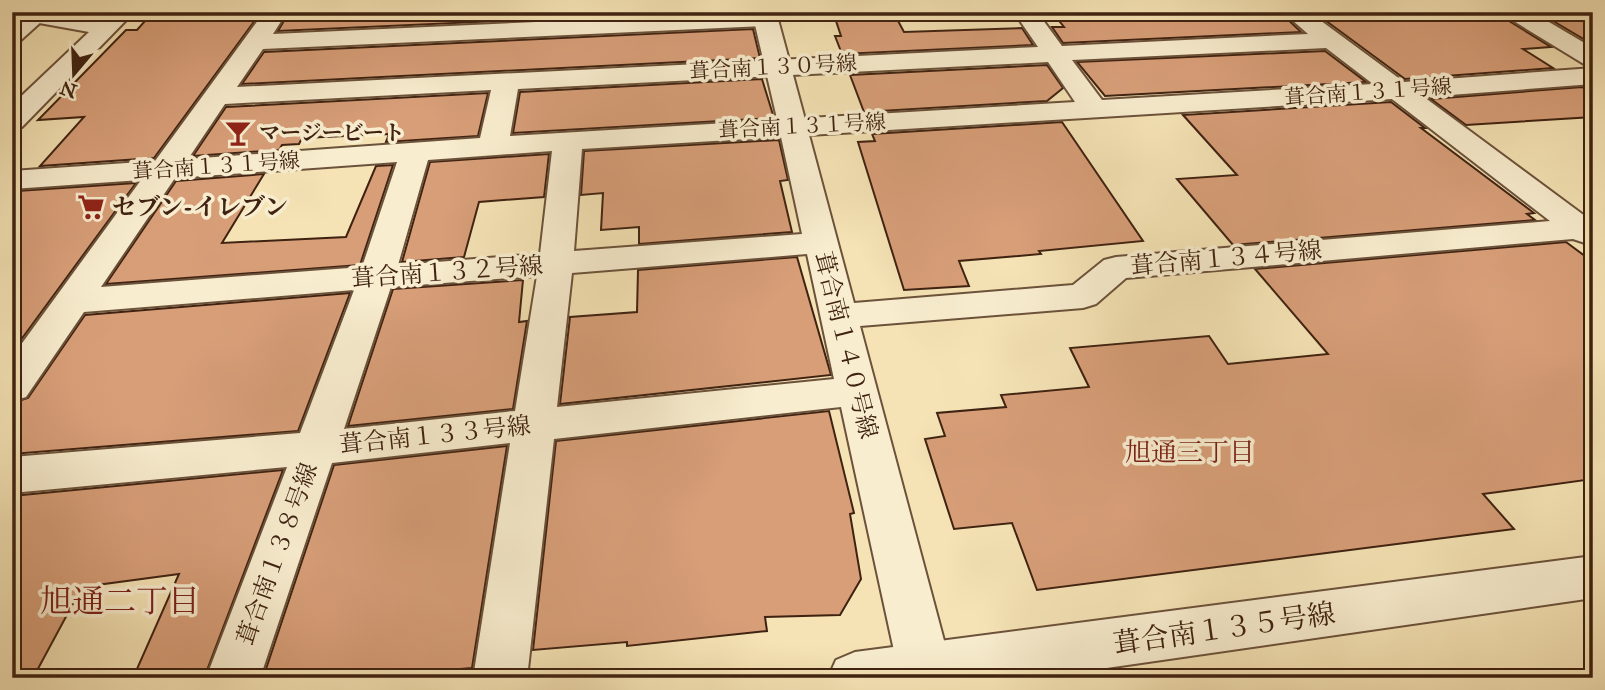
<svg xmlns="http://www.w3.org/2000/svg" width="1605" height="690" viewBox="0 0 1605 690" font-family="'IM FELL Great Primer','Noto Serif JP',serif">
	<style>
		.building { fill: #d79e78; stroke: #3f2211; stroke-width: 2 }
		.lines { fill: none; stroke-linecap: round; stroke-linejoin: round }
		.minor-casing { stroke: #6c523a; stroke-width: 4 }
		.tertiary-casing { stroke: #6c523a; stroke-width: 4 }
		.minor { fill: #f8edcf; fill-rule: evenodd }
		.tertiary { fill: #f8edcf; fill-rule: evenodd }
		.labels { text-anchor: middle; stroke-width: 7; stroke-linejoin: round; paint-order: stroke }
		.far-street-label { font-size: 21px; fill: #3f2211; stroke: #f8edcf }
		.far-poi-label { font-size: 21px; font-weight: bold; fill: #3f2211; stroke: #f8edcf; text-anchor: start }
		.poi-label { font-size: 24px; font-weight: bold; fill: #3f2211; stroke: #f8edcf; text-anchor: start }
		.street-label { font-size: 24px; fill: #3f2211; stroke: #f8edcf }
		.neighbourhood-label { font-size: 26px; fill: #7a1f14; stroke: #f8edcf }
		.near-street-label { font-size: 28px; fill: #3f2211; stroke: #f8edcf }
		.near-neighbourhood-label { font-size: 32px; fill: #7a1f14; stroke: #f8edcf }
	</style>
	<rect width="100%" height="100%" fill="#f5e3b5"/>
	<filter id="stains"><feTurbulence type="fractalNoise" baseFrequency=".00286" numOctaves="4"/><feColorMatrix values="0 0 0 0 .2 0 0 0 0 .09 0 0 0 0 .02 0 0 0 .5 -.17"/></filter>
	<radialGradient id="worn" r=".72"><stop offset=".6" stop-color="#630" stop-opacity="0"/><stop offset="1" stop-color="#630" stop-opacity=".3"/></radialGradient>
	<!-- building -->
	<g class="building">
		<polygon points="153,12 261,12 154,158 40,166 84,117 38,120 126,30 137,30"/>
		<polygon points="289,12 695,12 278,31"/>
		<polygon points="833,12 883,12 886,18 896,17 904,32 1022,28 1033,45 842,54 835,36 841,36"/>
		<polygon points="1052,12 1280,12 1301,32 1063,43 1052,27 1064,27"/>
		<polygon points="1314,12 1502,12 1506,19 1551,47 1523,49 1553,68 1405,79"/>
		<polygon points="1538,12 1593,12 1593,44 1592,44"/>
		<polygon points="753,29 760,58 242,84 264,52"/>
		<polygon points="1325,51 1366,82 1105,96 1077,62"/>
		<polygon points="1047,65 1063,88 1047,101 864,112 850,75"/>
		<polygon points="762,79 774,118 513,133 520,92"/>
		<polygon points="1582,87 1593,94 1593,117 1466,125 1431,99"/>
		<polygon points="488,93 478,136 386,142 389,134 302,138 299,144 282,145 279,150 193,156 226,107"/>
		<polygon points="1391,102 1425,128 1421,128 1534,213 1527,214 1535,220 1233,245 1177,179 1237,175 1183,115"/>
		<polygon points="1062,122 1143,241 1039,251 1041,254 959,261 969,286 904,290 858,142 875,141 872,134"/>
		<polygon points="779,140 788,180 780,181 792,232 639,244 639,227 601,230 603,193 581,195 584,151"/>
		<polygon points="549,154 544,197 479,202 464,257 402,262 430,162"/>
		<polygon points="393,165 360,265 106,284 176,181 264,174 222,243 346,237 376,166"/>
		<polygon points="136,183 12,352 12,197 17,191"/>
		<polygon points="1566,242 1593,262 1593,479 1483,494 1514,529 1037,590 1012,523 954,529 925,439 945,436 937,413 1006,407 1001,395 1089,387 1070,348 1209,336 1228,364 1328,354 1255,269"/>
		<polygon points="797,257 831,375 560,404 570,317 637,312 638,270"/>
		<polygon points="523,280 519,322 527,321 513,409 348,426 393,289"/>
		<polygon points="350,293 298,431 12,454 12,403 28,398 85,315"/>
		<polygon points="829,411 854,513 850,514 861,579 840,615 765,617 767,631 627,646 627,642 533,650 556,441"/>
		<polygon points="507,446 472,668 352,678 263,678 334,465"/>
		<polygon points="283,470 204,678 133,678 179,574 82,587 33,678 12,678 12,496"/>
	</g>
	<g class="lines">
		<defs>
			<g id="minor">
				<polygon points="27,12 56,12 101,20 109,12 134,12 22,127 12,129 12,105 89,32 28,21 24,16"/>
				<path d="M264 12H287L273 34 759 12 774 14 778 19 774 24 766 26 263 49 237 87 1038 47 1014 12H1037L1062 46 1308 34 1283 12H1309L1404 82 1593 68V84L1424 97 1593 222V243L1588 244 1573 239 1126 278 1096 304 1083 308 860 326 954 678H900L841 407 554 439 527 678H473L510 443 332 463 260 678H206L287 467 12 493V457L300 433 354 290 84 312 26 397 12 401V357L141 180 12 189V171L155 161ZM1326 48 1373 84 1102 100 1072 60ZM1048 62 1075 102 510 136 518 89ZM491 90 480 138 188 159 225 104ZM1392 99 1550 221 1116 257 1104 260 1073 285 854 303 809 135ZM781 137 802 234 574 251 582 149ZM552 151 540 254 398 265 428 160ZM397 162 362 267 101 287 175 178ZM807 254 834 379 557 407 572 273ZM537 276 515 411 344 429 391 287Z"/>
				<polygon points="1504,12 1532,12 1593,48 1593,67 1584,64 1507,17"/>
			</g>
			<g id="tertiary">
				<polygon points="26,12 52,12 21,40 12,42 12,23"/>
				<polygon points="752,12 776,12 807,127 803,133 793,136 783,133 779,127"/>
				<polygon points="1593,556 1593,598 1037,678 828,678 836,660 855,652"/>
			</g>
		</defs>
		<!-- minor casing -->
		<use href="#minor" class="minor-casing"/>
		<!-- tertiary casing -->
		<use href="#tertiary" class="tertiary-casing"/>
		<!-- minor -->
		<use href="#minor" class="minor"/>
		<!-- tertiary -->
		<use href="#tertiary" class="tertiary"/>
	</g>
	<!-- icons -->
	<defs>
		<symbol id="bar-bare" viewBox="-9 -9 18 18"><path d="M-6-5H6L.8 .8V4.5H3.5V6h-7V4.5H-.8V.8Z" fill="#8f2418" stroke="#f8edcf" stroke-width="2.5" paint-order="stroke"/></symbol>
		<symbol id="supermarket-bare" viewBox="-9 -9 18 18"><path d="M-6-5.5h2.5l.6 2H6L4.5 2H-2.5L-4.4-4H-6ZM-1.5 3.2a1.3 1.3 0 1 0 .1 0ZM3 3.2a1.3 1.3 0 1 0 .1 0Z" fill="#8f2418" stroke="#f8edcf" stroke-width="2.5" paint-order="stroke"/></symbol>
	</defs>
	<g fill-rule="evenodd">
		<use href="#bar-bare" x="219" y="114" width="38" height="38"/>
		<use href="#supermarket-bare" x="72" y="188" width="38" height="38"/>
	</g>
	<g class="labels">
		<!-- far-street labels -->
		<g class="far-street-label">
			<text transform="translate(773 67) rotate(-3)" y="7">葺合南１３０号線</text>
			<text transform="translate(1368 92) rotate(-4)" y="7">葺合南１３１号線</text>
			<text transform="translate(802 126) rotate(-3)" y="7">葺合南１３１号線</text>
			<text transform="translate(216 166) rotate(-4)" y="7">葺合南１３１号線</text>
		</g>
		<!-- far-poi labels -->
		<g class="far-poi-label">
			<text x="259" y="140">マージービート</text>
		</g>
		<!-- poi labels -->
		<g class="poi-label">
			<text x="112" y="215">セブン-イレブン</text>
		</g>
		<!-- street labels -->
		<g class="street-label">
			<text transform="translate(1226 258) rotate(-5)" y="8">葺合南１３４号線</text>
			<text transform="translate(447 272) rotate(-4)" y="8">葺合南１３２号線</text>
			<text transform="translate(846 345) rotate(76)" y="8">葺合南１４０号線</text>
			<text transform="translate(435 435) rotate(-6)" y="8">葺合南１３３号線</text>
			<text transform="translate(277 554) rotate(-70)" y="8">葺合南１３８号線</text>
		</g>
		<!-- neighbourhood labels -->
		<g class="neighbourhood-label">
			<text x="1190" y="461">旭通三丁目</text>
		</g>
		<!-- near-street labels -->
		<g class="near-street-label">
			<text transform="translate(1224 628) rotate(-8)" y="10">葺合南１３５号線</text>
		</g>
		<!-- near-neighbourhood labels -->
		<g class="near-neighbourhood-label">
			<text x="120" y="612">旭通二丁目</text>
		</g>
	</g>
	<!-- margin -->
	<rect width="1605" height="690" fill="none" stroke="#f5e3b5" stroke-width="42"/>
	<rect x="14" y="14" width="1577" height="662" fill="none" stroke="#3f2211" stroke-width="3.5"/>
	<rect x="21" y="21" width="1563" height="648" fill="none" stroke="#3f2211" stroke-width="2"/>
	<!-- north arrow -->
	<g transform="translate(74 74) rotate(199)" stroke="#f8edcf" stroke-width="5" paint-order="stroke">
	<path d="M0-5L12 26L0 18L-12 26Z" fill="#3f2211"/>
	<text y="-10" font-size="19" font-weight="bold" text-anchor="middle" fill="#3f2211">N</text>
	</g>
	<rect width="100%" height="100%" filter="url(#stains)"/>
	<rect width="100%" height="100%" fill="url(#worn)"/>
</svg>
